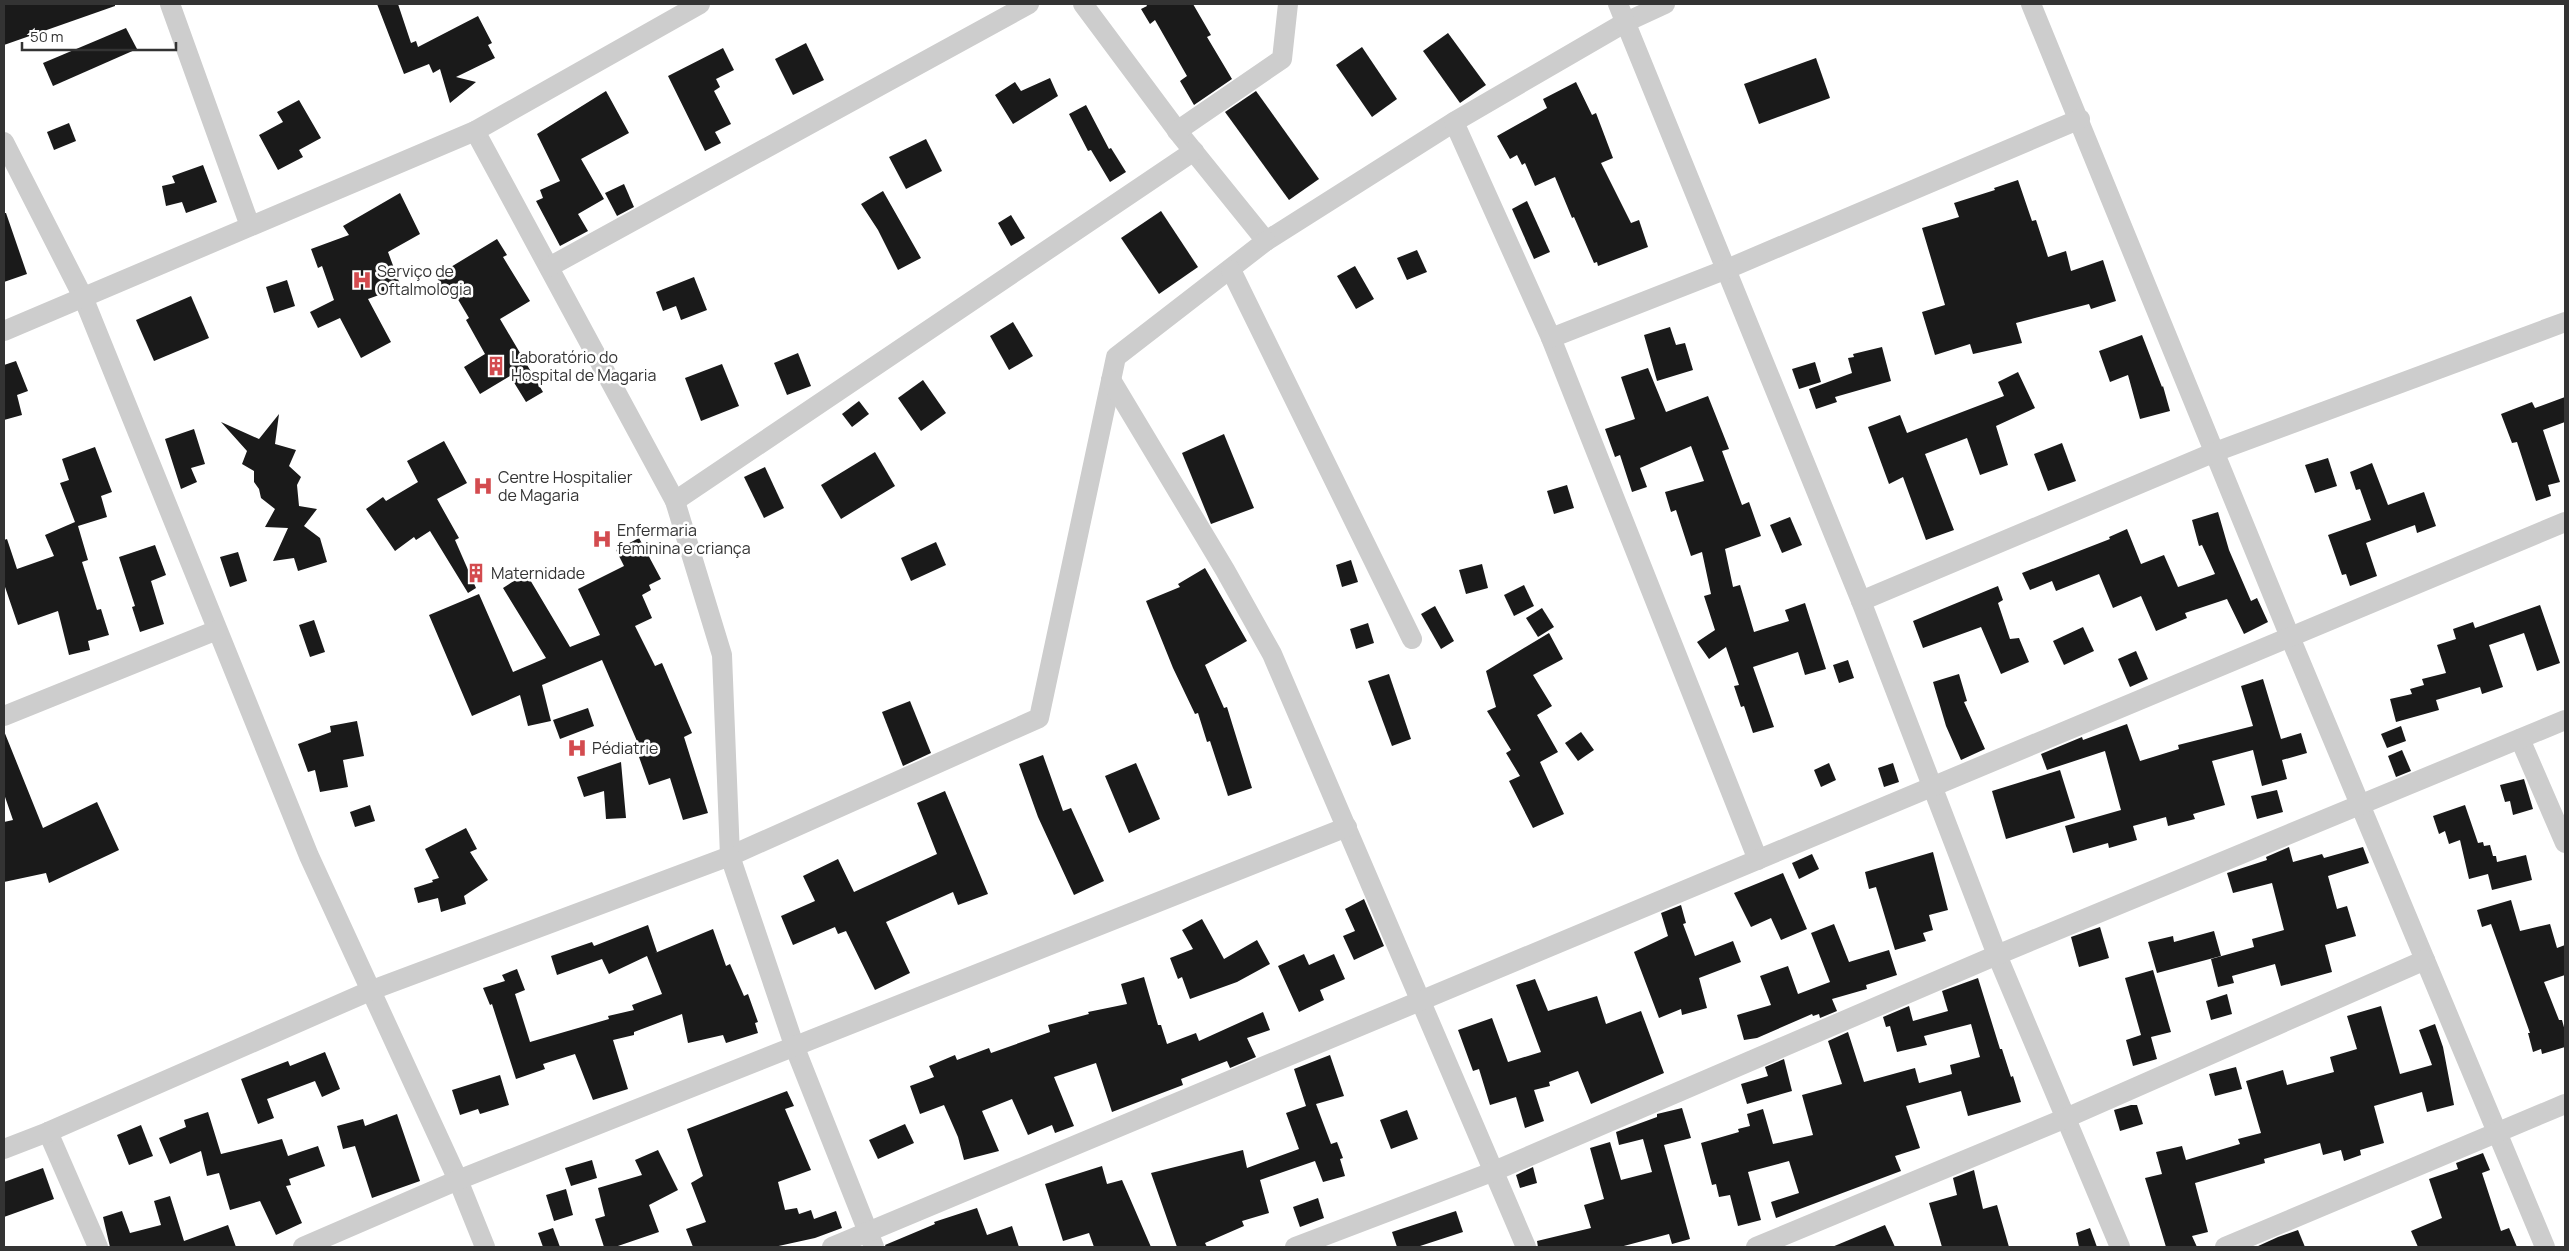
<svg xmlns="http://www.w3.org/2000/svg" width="2569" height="1251" viewBox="0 0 2569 1251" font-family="Manrope,sans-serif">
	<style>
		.building { fill: #1a1a1a }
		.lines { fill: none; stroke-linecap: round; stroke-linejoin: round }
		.minor { stroke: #cdcdcd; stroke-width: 20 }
		.labels { text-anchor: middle; stroke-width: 5; stroke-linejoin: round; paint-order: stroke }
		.poi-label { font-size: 16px; fill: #333; stroke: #fff; text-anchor: start }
	</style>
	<rect width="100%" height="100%" fill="#fff"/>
	<!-- building -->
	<g class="building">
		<polygon points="4,4 115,4 115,6 4,45"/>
		<polygon points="377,4 398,4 411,43 416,41 418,47 478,16 492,43 488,45 495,58 456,77 476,82 450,103 440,69 433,73 429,64 404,74"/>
		<polygon points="1146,4 1193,4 1211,35 1207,37 1232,79 1194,105 1180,81 1187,76 1155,20 1150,24 1141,9 1147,6"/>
		<polygon points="126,28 137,49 53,86 43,63"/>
		<polygon points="1448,33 1486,85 1460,103 1423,51"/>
		<polygon points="806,43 824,80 793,95 775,59"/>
		<polygon points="1362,47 1397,99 1372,117 1336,65"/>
		<polygon points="723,48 734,70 716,79 720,87 714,91 731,124 715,132 721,143 705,151 668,76"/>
		<polygon points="1816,58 1830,98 1759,124 1744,84"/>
		<polygon points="1050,78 1058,96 1013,124 995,95 1015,82 1021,91"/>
		<polygon points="1576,82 1592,115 1596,113 1613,158 1601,163 1631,223 1639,220 1648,247 1598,266 1597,262 1594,263 1574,217 1572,218 1555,177 1535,186 1525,163 1522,165 1517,155 1510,159 1497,136 1547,108 1543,99"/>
		<polygon points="606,91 629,133 581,159 604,199 578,214 588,231 560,246 536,201 543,198 540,190 560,181 537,134"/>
		<polygon points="1256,91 1319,179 1289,200 1225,112"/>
		<polygon points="299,100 321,138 299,150 303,157 278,170 259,135 283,122 277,112"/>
		<polygon points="1086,105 1109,149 1111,148 1126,172 1110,182 1091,150 1088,151 1069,114"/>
		<polygon points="69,123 76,141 54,150 47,132"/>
		<polygon points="926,139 942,171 906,189 889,157"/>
		<polygon points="203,165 217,202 186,213 182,202 166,206 162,186 175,183 172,176"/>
		<polygon points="2018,180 2032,221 2036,220 2048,257 2066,251 2071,271 2103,260 2116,301 2091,309 2089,304 2016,323 2022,343 1973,354 1970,344 1935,355 1922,312 1945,305 1922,228 1959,217 1954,203 1995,190 1994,188"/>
		<polygon points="624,184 634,207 617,216 605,193"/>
		<polygon points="883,191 921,258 898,270 878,230 861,204"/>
		<polygon points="400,193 420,234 388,252 401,287 368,299 391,342 361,358 340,318 318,328 310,312 334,300 322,266 318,268 311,249 349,235 343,226"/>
		<polygon points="1527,201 1550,252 1534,259 1512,209"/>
		<polygon points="1161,211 1198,267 1159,294 1121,238"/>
		<polygon points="4,213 6,213 27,274 4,282"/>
		<polygon points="1011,215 1025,238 1011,246 998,223"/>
		<polygon points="497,239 507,255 503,257 530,301 500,319 543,392 526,402 510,376 480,394 464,367 485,354 466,320 469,318 450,286 444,290 436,276"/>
		<polygon points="1417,250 1427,272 1407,280 1397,258"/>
		<polygon points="1355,266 1374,299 1356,309 1337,276"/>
		<polygon points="694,277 707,310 681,320 676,306 663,311 656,292"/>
		<polygon points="287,280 295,306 274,313 266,287"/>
		<polygon points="191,296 209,338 154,361 136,320"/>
		<polygon points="1013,322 1033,356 1009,370 990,336"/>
		<polygon points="1670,327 1676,345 1685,343 1693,370 1657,381 1644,335"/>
		<polygon points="2142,335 2162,387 2163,386 2170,411 2140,419 2128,375 2110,382 2099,351"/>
		<polygon points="1882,347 1891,381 1835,397 1837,402 1816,409 1809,389 1852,373 1848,358 1854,357 1853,354"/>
		<polygon points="798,353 811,386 787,395 774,363"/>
		<polygon points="16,361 28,391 17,395 22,415 4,420 4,365"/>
		<polygon points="1815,362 1821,382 1799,389 1792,369"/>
		<polygon points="722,364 739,406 701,421 685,378"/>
		<polygon points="1648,368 1666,412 1708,396 1729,449 1722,451 1742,505 1749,502 1761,536 1725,549 1733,587 1740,585 1754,632 1789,621 1785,610 1805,603 1826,669 1805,675 1798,652 1753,667 1774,727 1753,733 1744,706 1741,707 1734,686 1739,685 1726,647 1709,659 1697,642 1715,630 1704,596 1711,594 1702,552 1691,556 1676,510 1671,512 1665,492 1704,481 1691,446 1640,468 1647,487 1632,492 1620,455 1615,457 1605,429 1635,419 1621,377"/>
		<polygon points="2018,372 2035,408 1996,426 2008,465 1980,475 1967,438 1925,454 1954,530 1926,540 1903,477 1889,484 1868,427 1900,415 1907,433 2004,396 1998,382"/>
		<polygon points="923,380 946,413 921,431 898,398"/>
		<polygon points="2565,397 2565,422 2543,430 2560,482 2548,485 2551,496 2536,501 2517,442 2512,443 2501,414 2532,402 2535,408"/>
		<polygon points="859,401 869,414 852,427 842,414"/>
		<polygon points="279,414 275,444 296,450 289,466 301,477 297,485 299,506 317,509 304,526 320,538 327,562 298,571 294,558 273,561 288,528 265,527 275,509 261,498 259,489 254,482 254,471 242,464 247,451 221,422 259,439"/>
		<polygon points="194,429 205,464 191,468 197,482 181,489 165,439"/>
		<polygon points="1224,434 1254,508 1211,524 1182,453"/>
		<polygon points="444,441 467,483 437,499 459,538 455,540 476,588 468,593 430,531 416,540 414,537 395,551 366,509 383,497 386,501 418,482 407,461"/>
		<polygon points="2062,443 2076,481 2048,491 2034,454"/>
		<polygon points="95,447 112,492 101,496 107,517 78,526 88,560 82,562 97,610 101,609 109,635 88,641 90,650 69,655 58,611 18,625 4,584 4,540 7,539 17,569 54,556 45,535 75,522 60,483 69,480 62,459"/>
		<polygon points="875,452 895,486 841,519 821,485"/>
		<polygon points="2328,458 2337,486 2315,493 2305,465"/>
		<polygon points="2372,463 2388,505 2424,492 2436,526 2417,533 2415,525 2366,543 2377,576 2350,586 2346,574 2342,575 2328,535 2371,520 2360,489 2356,490 2350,472"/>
		<polygon points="765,467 784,508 764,518 744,477"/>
		<polygon points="1567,485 1574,508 1554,514 1547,491"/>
		<polygon points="2218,512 2229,550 2251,601 2257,598 2268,622 2244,634 2227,599 2185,613 2187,618 2156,631 2141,596 2113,608 2099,574 2056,591 2052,581 2030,590 2022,573 2110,539 2109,537 2127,529 2141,564 2164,555 2178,587 2215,574 2202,545 2199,546 2192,520"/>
		<polygon points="1790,517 1802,545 1782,553 1770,525"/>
		<polygon points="639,538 661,579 649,585 651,590 642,595 652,618 635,626 655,666 662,663 692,733 684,737 708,813 683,820 670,778 649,785 639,757 643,755 602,660 542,685 551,721 528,726 520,695 472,716 429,615 479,594 513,672 546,658 503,588 526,573 570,647 600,635 578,589 624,566 616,550"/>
		<polygon points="936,542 946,565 911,581 901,558"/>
		<polygon points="155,545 166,575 151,581 164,624 140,632 132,607 135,606 119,557"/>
		<polygon points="238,552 247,581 230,587 220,557"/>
		<polygon points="1351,560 1358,582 1342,587 1336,565"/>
		<polygon points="1482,564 1488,588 1466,594 1459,570"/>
		<polygon points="1205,568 1247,641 1205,665 1224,708 1227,707 1252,788 1228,796 1210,741 1207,742 1198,713 1195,714 1173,668 1146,601 1180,587 1178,584"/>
		<polygon points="1524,585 1534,606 1514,616 1504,595"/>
		<polygon points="1998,586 2003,600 1998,603 2010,639 2019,638 2029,662 2001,674 1981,627 1923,648 1913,621"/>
		<polygon points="2540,605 2560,663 2537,671 2524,633 2489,645 2503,687 2482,694 2480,687 2436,700 2439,710 2396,722 2390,699 2412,694 2410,689 2424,685 2422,679 2446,673 2437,645 2456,639 2453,629 2473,622 2475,628"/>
		<polygon points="1435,606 1454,641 1441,649 1421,614"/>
		<polygon points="1542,608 1554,627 1538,637 1526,618"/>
		<polygon points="314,620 325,652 310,657 299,625"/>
		<polygon points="1368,623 1374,643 1356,649 1350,629"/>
		<polygon points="2083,627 2094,651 2064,665 2053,641"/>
		<polygon points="1549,633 1563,659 1533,675 1552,706 1537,715 1558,752 1540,762 1564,814 1533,828 1509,781 1520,776 1506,753 1511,750 1487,711 1496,707 1486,671"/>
		<polygon points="2136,651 2148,679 2130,687 2118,659"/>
		<polygon points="1848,660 1854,678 1839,683 1833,665"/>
		<polygon points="1389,674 1411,739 1392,746 1368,681"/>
		<polygon points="1959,674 1967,701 1964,702 1985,749 1961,760 1946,726 1933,682"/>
		<polygon points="2263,679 2281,739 2301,733 2307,753 2282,760 2287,779 2262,786 2253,750 2212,761 2225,805 2193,814 2195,819 2168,826 2166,817 2133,826 2137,840 2109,848 2108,843 2073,853 2065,826 2121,810 2105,751 2047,770 2041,754 2082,737 2083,740 2127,724 2140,761 2179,749 2178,745 2253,726 2241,686"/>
		<polygon points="910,701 931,753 903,766 882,712"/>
		<polygon points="588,708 594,726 560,739 553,720"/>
		<polygon points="357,721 364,756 343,760 348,787 320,792 315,770 308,772 298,744 331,732 330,726"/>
		<polygon points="2401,726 2406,741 2387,748 2381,734"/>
		<polygon points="4,731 43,828 97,802 119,850 49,883 46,873 4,882 4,822 13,820 4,794"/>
		<polygon points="1581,732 1594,750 1578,761 1565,743"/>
		<polygon points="2402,750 2411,771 2396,777 2388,756"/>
		<polygon points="1043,755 1063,811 1071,808 1104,881 1074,895 1038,817 1019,764"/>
		<polygon points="621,762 626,818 606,819 604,791 584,797 577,777"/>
		<polygon points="1136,763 1160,819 1129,833 1105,776"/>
		<polygon points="1829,763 1836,780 1821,787 1814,770"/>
		<polygon points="1893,763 1899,782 1884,787 1878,768"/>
		<polygon points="2060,770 2075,818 2006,839 1992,791"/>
		<polygon points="2524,779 2533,809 2513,815 2510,801 2505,802 2500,785"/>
		<polygon points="2277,790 2283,812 2257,819 2251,796"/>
		<polygon points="945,791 988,894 958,905 953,892 886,922 910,973 875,990 846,931 838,934 835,927 793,945 781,916 815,901 803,876 838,859 854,892 937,854 917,803"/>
		<polygon points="370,805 375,821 355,827 350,812"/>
		<polygon points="2465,805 2478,843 2483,842 2484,846 2490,845 2493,856 2496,856 2497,862 2526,855 2532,880 2492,890 2488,874 2469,879 2460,840 2449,844 2445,831 2439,834 2433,816"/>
		<polygon points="466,828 477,849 470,852 488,880 464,896 466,904 441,912 438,898 418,903 414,888 433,882 432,880 439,878 425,849"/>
		<polygon points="2289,847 2293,862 2322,854 2324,858 2363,847 2369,863 2328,876 2337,909 2347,906 2356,936 2325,945 2332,972 2281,986 2275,964 2232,976 2234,983 2218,987 2211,959 2254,947 2252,939 2284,930 2272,883 2233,893 2227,873 2267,860 2266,857"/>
		<polygon points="1933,852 1948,910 1929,915 1933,930 1923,933 1926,941 1895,950 1876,887 1869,889 1865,872"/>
		<polygon points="1812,854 1819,869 1799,879 1792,863"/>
		<polygon points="1783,873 1807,929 1781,940 1771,918 1751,927 1734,893"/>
		<polygon points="1364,899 1384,946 1354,960 1343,936 1355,931 1345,909"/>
		<polygon points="2511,900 2520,931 2550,924 2557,948 2565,945 2565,975 2544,982 2559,1020 2562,1020 2565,1031 2565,1047 2542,1054 2541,1049 2533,1052 2528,1033 2530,1033 2491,924 2482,927 2477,910"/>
		<polygon points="1681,905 1686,923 1683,924 1695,956 1733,941 1741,962 1699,978 1707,1008 1682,1015 1681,1009 1659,1018 1634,952 1668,936 1661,913"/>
		<polygon points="1202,919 1224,959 1257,940 1270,964 1237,982 1190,999 1182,977 1178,979 1170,958 1193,949 1182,930"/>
		<polygon points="1834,924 1849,962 1889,950 1897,975 1866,985 1867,989 1832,999 1837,1011 1820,1018 1819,1014 1813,1016 1812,1014 1757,1038 1744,1040 1737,1015 1771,1005 1760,976 1788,966 1798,994 1830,982 1811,933"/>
		<polygon points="648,925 657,952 655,953 713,929 726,966 730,964 744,996 748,994 758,1022 755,1023 758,1033 726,1043 723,1035 688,1043 682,1014 634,1032 634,1035 613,1040 628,1089 593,1100 575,1054 543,1064 545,1069 516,1079 492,1004 490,1005 483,988 505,981 502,975 517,969 525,990 515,994 530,1042 609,1019 608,1016 634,1010 632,1005 662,994 647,956 609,974 602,959 557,975 551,956 592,942 594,946"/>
		<polygon points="2100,927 2109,958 2079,967 2071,937"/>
		<polygon points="2214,931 2221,956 2157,973 2148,942 2173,936 2174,942"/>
		<polygon points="1304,954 1309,965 1334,954 1345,979 1320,990 1324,1000 1299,1012 1278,966"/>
		<polygon points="2153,970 2171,1032 2151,1037 2157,1059 2133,1066 2126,1040 2141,1035 2125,978"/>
		<polygon points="1144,977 1158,1025 1161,1025 1167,1044 1196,1033 1199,1041 1263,1012 1270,1030 1247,1038 1256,1057 1230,1068 1227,1061 1181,1079 1183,1085 1112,1112 1096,1063 1054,1077 1074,1126 1055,1133 1052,1125 1028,1135 1012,1099 982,1111 999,1151 964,1160 958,1137 944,1105 920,1114 910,1086 934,1077 929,1066 955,1055 957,1060 989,1048 991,1053 1050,1032 1048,1025 1089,1014 1088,1012 1127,1004 1121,984"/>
		<polygon points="1978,978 2000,1049 2002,1049 2011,1077 2013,1076 2021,1102 1968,1116 1961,1091 1906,1106 1920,1148 1895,1156 1901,1171 1776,1218 1771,1202 1799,1193 1789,1161 1748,1172 1761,1220 1738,1226 1730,1195 1719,1197 1716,1184 1712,1185 1701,1143 1739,1132 1738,1129 1750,1126 1747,1114 1763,1109 1773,1144 1813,1135 1802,1095 1842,1084 1828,1041 1848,1032 1864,1082 1915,1068 1919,1083 1952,1074 1950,1065 1980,1057 1971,1024 1924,1036 1927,1045 1897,1052 1890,1026 1886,1027 1883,1017 1909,1006 1913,1021 1948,1011 1942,991"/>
		<polygon points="1535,979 1548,1011 1597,996 1606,1024 1641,1011 1664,1073 1591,1104 1578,1071 1549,1082 1550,1086 1534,1090 1544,1121 1525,1128 1516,1097 1490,1105 1479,1069 1473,1071 1458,1030 1492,1018 1508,1062 1541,1052 1516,985"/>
		<polygon points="2227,994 2232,1014 2211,1020 2206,1001"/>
		<polygon points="2381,1006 2400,1074 2432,1065 2419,1030 2435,1024 2443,1047 2454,1105 2427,1112 2422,1092 2374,1106 2384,1143 2360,1150 2361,1155 2344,1161 2341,1150 2323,1155 2320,1143 2264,1159 2265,1163 2195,1183 2208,1232 2192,1236 2197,1247 2166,1247 2145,1178 2162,1174 2156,1152 2182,1146 2186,1160 2240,1144 2238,1139 2261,1133 2246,1081 2283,1070 2287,1085 2334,1072 2330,1057 2357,1049 2347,1016"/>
		<polygon points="325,1052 340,1089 322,1097 315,1081 267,1099 274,1118 258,1124 241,1079 288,1061 290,1066"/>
		<polygon points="1330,1055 1344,1096 1316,1104 1331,1144 1337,1142 1343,1158 1340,1159 1345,1176 1323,1182 1315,1161 1260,1180 1269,1213 1242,1221 1244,1226 1205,1243 1207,1247 1177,1247 1151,1173 1243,1150 1247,1168 1299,1149 1286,1113 1306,1106 1294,1069"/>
		<polygon points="1784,1059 1792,1091 1747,1104 1741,1084 1768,1076 1765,1067"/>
		<polygon points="2236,1067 2242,1089 2215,1096 2209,1074"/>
		<polygon points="500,1075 509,1105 480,1114 478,1109 460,1115 452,1090"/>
		<polygon points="787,1091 794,1106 785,1109 811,1170 778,1182 785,1210 797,1208 799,1214 811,1210 814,1219 836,1211 842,1228 815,1238 774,1247 693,1247 686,1229 706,1222 691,1183 703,1176 687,1129"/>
		<polygon points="2131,1105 2137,1105 2143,1124 2120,1131 2114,1110"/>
		<polygon points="1682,1108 1691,1138 1664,1145 1690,1239 1672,1244 1669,1234 1620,1247 1538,1247 1537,1241 1591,1228 1584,1205 1604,1199 1590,1148 1610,1142 1621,1180 1652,1172 1643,1139 1619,1145 1616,1132 1657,1117 1657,1114"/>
		<polygon points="1407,1110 1418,1139 1391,1149 1380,1120"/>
		<polygon points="208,1112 221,1154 282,1139 288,1156 318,1146 325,1166 289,1179 291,1185 286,1186 302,1223 276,1235 260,1201 230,1210 219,1173 207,1176 201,1151 170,1164 159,1138 186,1127 184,1120"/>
		<polygon points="397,1114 420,1181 372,1198 355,1146 343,1149 337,1126 363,1119 365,1126"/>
		<polygon points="905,1124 914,1143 878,1159 869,1140"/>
		<polygon points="141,1125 153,1156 129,1165 117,1135"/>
		<polygon points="658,1150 678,1190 649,1205 659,1232 615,1247 604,1247 595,1219 605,1216 598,1188 642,1175 635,1160"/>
		<polygon points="2483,1153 2490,1170 2482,1173 2501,1231 2509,1228 2517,1247 2418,1247 2411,1231 2442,1218 2429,1179 2458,1169 2456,1163"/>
		<polygon points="592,1160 597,1178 571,1186 565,1168"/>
		<polygon points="1102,1166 1107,1184 1122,1180 1151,1247 1094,1247 1089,1233 1063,1241 1045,1184"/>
		<polygon points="1533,1167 1537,1183 1520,1188 1516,1175"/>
		<polygon points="43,1168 54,1199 4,1217 4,1182"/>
		<polygon points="1974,1170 1983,1209 1997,1205 2009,1247 1942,1247 1929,1203 1957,1195 1953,1178"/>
		<polygon points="566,1189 573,1215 554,1221 546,1195"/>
		<polygon points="170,1196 184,1241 228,1225 236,1247 110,1247 103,1217 122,1211 130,1233 161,1225 154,1201"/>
		<polygon points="1318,1198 1324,1218 1300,1227 1293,1207"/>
		<polygon points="977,1208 987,1235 1012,1226 1019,1247 886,1247 885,1245 935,1224 934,1222"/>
		<polygon points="1456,1211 1463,1232 1417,1247 1397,1247 1392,1232"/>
		<polygon points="1885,1225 1895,1247 1832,1247"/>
		<polygon points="553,1228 560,1247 543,1247 538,1233"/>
		<polygon points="2090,1228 2097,1247 2079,1247 2076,1233"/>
		<polygon points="2298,1230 2305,1247 2256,1247 2278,1237"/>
	</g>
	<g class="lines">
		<!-- minor -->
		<g class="minor">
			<polyline points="170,4 250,226"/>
			<polyline points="1083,4 1182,137 1266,241 1454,122 1626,22 1665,4"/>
			<polyline points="1618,4 1861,601 1997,955 2120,1247"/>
			<polyline points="2031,4 2290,637 2545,1247"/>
			<polyline points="1454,122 1551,338 1758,860"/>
			<polyline points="475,131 675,501 722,655 730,856 1039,718 1116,357 1266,241"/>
			<polyline points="1177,131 1282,59 1288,4"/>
			<polyline points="4,142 83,297 309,856 458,1180 485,1247"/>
			<polyline points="549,267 1029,4"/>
			<polyline points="1231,270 1412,639"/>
			<polyline points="4,331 475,131 700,4"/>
			<polyline points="1551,338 1727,269 2080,119"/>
			<polyline points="1111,380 1225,570 1272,654 1526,1247"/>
			<polyline points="675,501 1194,151"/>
			<polyline points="1861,601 2215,452 2565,322"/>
			<polyline points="4,716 217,630"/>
			<polyline points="2520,739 2565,843"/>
			<polyline points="48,1132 98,1247"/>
			<polyline points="4,1149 48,1132 372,990 730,856 795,1048 874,1247"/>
			<polyline points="303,1247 458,1180 1347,827"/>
			<polyline points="832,1247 2565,522"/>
			<polyline points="1295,1247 1492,1172 1997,955 2565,720"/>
			<polyline points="1756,1247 2066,1118 2425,960"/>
			<polyline points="2225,1247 2565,1104"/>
		</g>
	</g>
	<!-- icons -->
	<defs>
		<symbol id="hospital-bare" viewBox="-9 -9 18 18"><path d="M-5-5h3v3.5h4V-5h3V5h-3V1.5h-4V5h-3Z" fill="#d34b4f" stroke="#fff" stroke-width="2.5" paint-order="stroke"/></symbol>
		<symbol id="building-bare" viewBox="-9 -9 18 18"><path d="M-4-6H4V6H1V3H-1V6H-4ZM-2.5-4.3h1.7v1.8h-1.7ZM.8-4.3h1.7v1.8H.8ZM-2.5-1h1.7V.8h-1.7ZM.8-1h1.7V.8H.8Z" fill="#d34b4f" stroke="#fff" stroke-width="2.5" paint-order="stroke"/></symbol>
	</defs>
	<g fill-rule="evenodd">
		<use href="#hospital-bare" x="348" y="266" width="28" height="28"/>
		<use href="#building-bare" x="482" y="352" width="28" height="28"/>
		<use href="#hospital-bare" x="469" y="472" width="28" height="28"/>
		<use href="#hospital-bare" x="588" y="525" width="28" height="28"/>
		<use href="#building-bare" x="462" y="559" width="28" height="28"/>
		<use href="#hospital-bare" x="563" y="734" width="28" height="28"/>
	</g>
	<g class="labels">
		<!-- poi labels -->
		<g class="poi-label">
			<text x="377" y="277">Serviço de<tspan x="377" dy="18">Oftalmologia</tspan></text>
			<text x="511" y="363">Laboratório do<tspan x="511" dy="18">Hospital de Magaria</tspan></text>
			<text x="498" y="483">Centre Hospitalier<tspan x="498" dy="18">de Magaria</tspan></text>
			<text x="617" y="536">Enfermaria<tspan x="617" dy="18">feminina e criança</tspan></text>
			<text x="491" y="579">Maternidade</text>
			<text x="592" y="754">Pédiatrie</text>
		</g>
	</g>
	<!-- border -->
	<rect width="2569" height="1251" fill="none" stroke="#333333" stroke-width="10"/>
	<!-- scale -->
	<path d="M22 42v8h154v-8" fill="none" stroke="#333333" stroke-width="2.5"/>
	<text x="30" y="42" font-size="15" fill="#333333" stroke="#ffffff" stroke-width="4" paint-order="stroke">50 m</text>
</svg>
